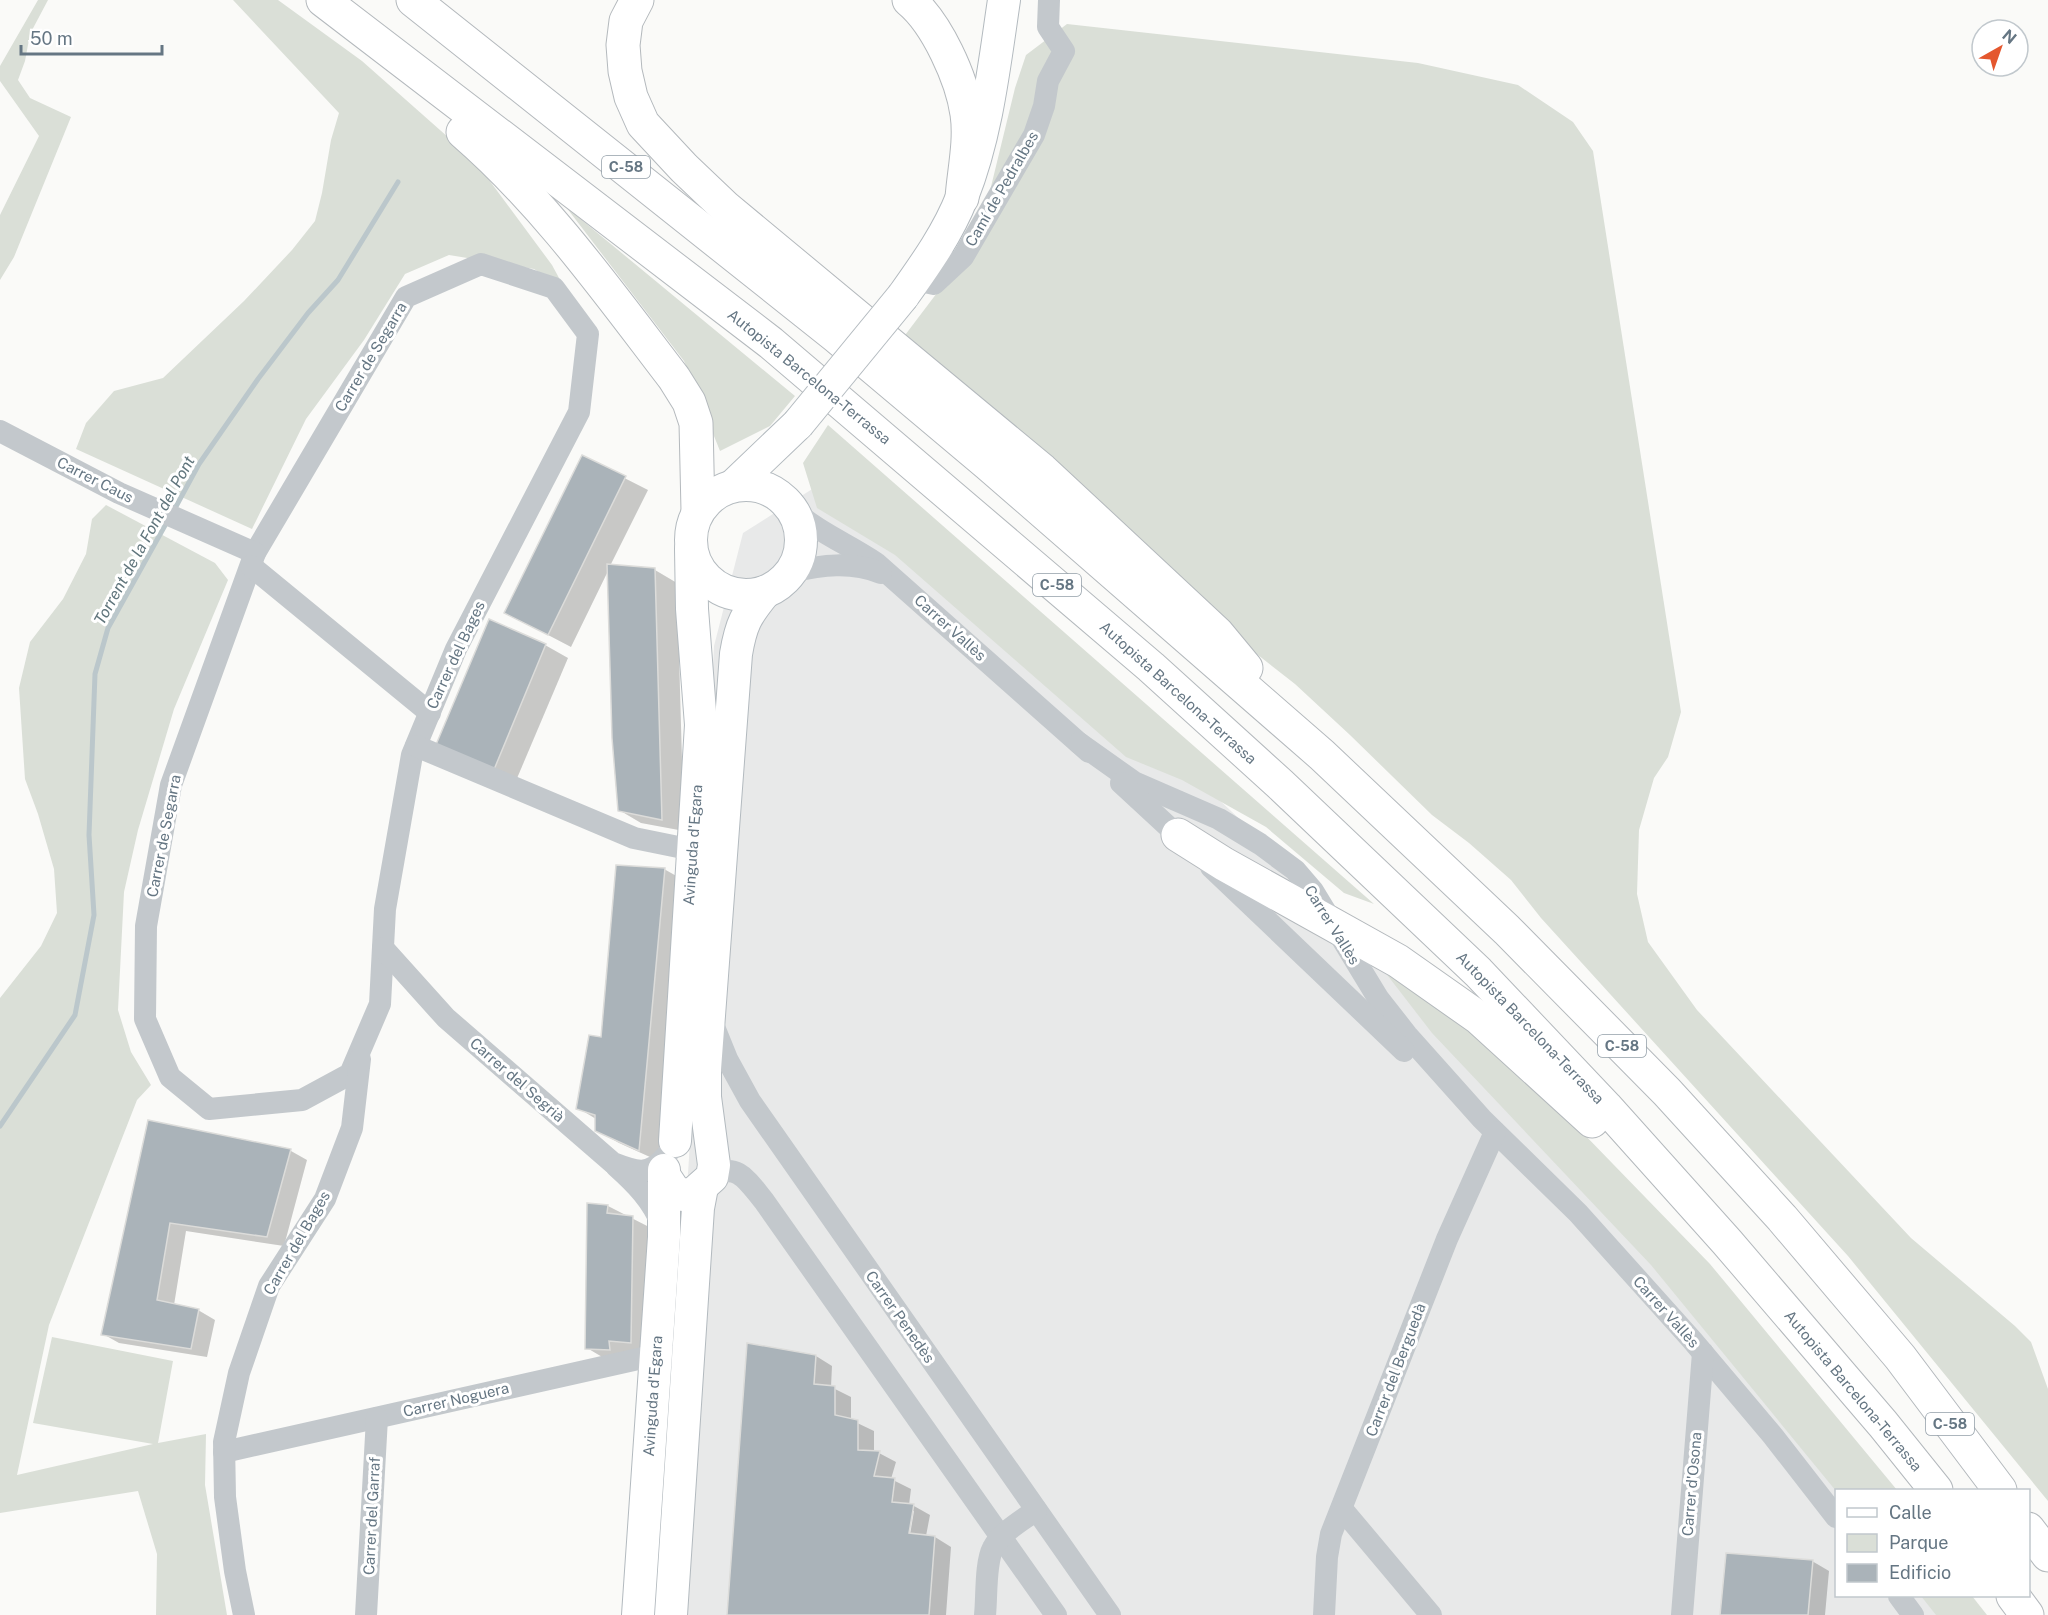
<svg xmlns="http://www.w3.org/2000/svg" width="2048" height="1615" viewBox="0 0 2048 1615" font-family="'Public Sans',sans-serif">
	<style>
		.built { fill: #e8e9e9 }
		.green { fill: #dadfd7 }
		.shadow { fill: #0003; fill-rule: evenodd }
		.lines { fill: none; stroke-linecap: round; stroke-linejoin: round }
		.stream { stroke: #bbc7cb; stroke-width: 5 }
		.building { fill: #aab3b9; stroke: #dcdcda; stroke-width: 1.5 }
		.secondary-casing { stroke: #b3babf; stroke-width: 34 }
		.highway-casing { stroke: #b4b9bd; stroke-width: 35 }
		.street { stroke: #c3c8cc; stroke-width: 22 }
		.secondary { stroke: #fff; stroke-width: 32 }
		.highway { stroke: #fff; stroke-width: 33 }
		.secondary-bridge-casing { stroke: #b3babf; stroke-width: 34; stroke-linecap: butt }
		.secondary-bridge { stroke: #fff; stroke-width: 32 }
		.labels { text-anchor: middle; stroke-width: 6; stroke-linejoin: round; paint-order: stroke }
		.shield { fill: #fff; stroke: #939fa8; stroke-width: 1.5 }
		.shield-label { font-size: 14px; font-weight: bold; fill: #657683 }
		.street-label { font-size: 15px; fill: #657683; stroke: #fff }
		.water-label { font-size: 16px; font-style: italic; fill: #60757c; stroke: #fff }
	</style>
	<rect width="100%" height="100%" fill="#fafaf8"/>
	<!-- built -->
	<polygon class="built" points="817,486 1177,760 1539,1102 1836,1490 1836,1596 1958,1596 1973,1615 658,1615 689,1158 714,646 743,533"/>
	<!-- green -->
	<g class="green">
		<polygon points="38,0 48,0 30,34 25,61 18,80 30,98 71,117 14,257 0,280 0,215 39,136 0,81 0,66"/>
		<polygon points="233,0 278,0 362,61 475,161 552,265 565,289 534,269 449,255 405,274 364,340 306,419 252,529 76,449 86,423 114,391 163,378 244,301 292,250 315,221 322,193 331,140 339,113"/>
		<polygon points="1067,24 1418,63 1518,85 1573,122 1593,151 1681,712 1668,757 1654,778 1639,830 1637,894 1648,942 1697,1010 1911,1238 2015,1326 2031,1342 2048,1389 2048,1501 1848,1256 1541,918 1511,880 1469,843 1432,815 1350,735 1295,684 1207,615 893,351 946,281 988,199 1015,88 1026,55"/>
		<polygon points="566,207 795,396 770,426 720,451 684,361"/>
		<polygon points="828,425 1374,904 1344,893 1266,827 1182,780 1126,757 895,555 817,508 803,463"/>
		<polygon points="106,505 215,563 228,580 174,709 138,830 124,892 118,1010 131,1052 151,1085 137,1100 49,1325 17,1475 153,1444 33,1423 52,1337 173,1361 158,1443 206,1434 205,1485 227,1615 156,1615 157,1554 138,1491 0,1513 0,998 41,946 57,913 54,869 38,814 25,779 19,688 30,642 63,599 86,554 92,519"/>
		<polygon points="1371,954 1483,1030 1710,1264 1897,1490 1836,1491 1651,1265 1432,1033"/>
		<polygon points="1921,1596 1972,1596 1987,1615 1936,1615"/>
	</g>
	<!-- shadow -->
	<g class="shadow">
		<polygon points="583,457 648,490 610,566 655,570 677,583 684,831 641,823 619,810 609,569 571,647 506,613"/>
		<polygon points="545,645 568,658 515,783 459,760"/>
		<polygon points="664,869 687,882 661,1162 619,1143 596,1130 596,1119 578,1108"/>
		<polygon points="149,1122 291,1151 307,1160 284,1246 186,1231 174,1305 198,1310 215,1320 207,1357 119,1343 103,1334"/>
		<polygon points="589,1205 608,1206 655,1230 652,1354 609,1361 587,1348"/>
		<path d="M816 1356 832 1366 831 1387 851 1397V1420L874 1431V1452L879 1453 896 1462 891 1479 911 1489 909 1505 914 1506 930 1515 926 1536 935 1537 951 1547 946 1615H728ZM911 1511H914L909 1541 906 1540Z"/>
		<polygon points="1812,1561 1829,1571 1825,1615 1722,1615"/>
	</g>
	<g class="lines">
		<!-- stream -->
		<g class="stream">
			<polyline points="173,512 199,464 258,379 308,313 338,280 398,182"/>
			<polyline points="0,1126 75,1015 94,915 89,835 95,674 108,628 168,520"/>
		</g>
	</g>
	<!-- building -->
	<g class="building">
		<polygon points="582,455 626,476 548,635 504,613"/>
		<polygon points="607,564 655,568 662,820 618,811 612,738"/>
		<polygon points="489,619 546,644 493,772 435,747"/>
		<polygon points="616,865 665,868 639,1151 595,1131 595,1115 576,1109 589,1035 601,1037"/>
		<polygon points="148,1120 291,1149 267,1237 170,1223 157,1300 199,1309 191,1349 101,1335"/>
		<polygon points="587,1203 608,1205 607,1213 633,1216 631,1343 609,1341 610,1350 585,1349"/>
		<polygon points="747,1343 816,1355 814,1384 835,1386 835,1415 858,1420 858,1450 880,1451 874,1476 895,1478 892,1502 914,1504 909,1533 935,1536 929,1615 727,1615"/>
		<polygon points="1726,1553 1813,1560 1808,1615 1720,1615"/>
	</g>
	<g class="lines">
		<defs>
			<g id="secondary">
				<path d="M903 296C925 265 948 233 962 197 987 134 994 67 1004 0"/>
				<circle cx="746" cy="540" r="55"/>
				<polyline points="733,486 798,424"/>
				<polyline points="675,1141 701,725 692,609 691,549"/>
				<path d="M665 1177 675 1192 683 1195 694 1193 712 1177 714 1165 705 1097V1069L736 654C741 624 746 615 765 592"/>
				<polyline points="638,1615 664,1237 664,1170"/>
				<polyline points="671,1615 698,1208 702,1187"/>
			</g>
			<g id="highway">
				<polyline points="323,0 771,343 1151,667 1280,784 1478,972 1606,1107 1727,1242 1883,1424 1936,1490"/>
				<polyline points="413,0 837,337 988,464 1322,755 1507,930 1667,1092 1782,1218 1900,1357 2000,1490"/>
				<polyline points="637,0 626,21 623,45 625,71 631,97 643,124 684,168 725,207 1042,470 1217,633 1246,668"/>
				<path d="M909 0C937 23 962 79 967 114 971 141 964 171 962 198"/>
				<path d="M463 132C545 203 608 292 674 378L689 402 696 423 698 511"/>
				<polyline points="1178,835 1224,864 1398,961 1479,1018 1592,1121"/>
				<polyline points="2028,1529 2048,1555"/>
				<polyline points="2013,1596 2027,1615"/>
			</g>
		</defs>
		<!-- secondary casing -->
		<use href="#secondary" class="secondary-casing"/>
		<!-- highway casing -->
		<use href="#highway" class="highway-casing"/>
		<!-- street -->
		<g class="street">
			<polygon points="481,264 554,288 588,334 579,412 456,649 412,755 385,909 380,1004 350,1074 302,1100 209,1109 170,1077 145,1019 146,926 171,785 255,553 406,297"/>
			<polyline points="915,280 934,284 963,257 1034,135 1044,106 1048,81 1064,51 1048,27 1049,0"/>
			<polyline points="0,431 119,493 255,553"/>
			<path d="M792 509C819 533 848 544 876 563L1089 752"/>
			<polyline points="251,566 430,713"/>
			<path d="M791 572C822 565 851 561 881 573"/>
			<polyline points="1079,743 1134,782 1219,819 1260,844 1295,870 1313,891 1378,998 1407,1035 1482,1119 1578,1213 1692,1340 1773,1436 1836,1517"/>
			<polyline points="416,746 634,838 693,850"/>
			<polyline points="1121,783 1187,844"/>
			<polyline points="1211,867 1404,1051"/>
			<path d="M383 948 446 1018 613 1163C636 1172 649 1177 667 1155"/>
			<polyline points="712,1022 727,1059 750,1101 1110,1615"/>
			<path d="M616 1166C636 1184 652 1200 662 1225"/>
			<path d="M712 1177C737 1160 749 1183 764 1201L1056 1615"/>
			<polyline points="224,1452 656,1355 668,1356"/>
			<polyline points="1342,1509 1431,1615"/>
			<polyline points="1899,1596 1913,1615"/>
			<polyline points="244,1615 235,1571 225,1497 224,1442 239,1373 269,1286 325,1199 352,1128 360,1059"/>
			<polyline points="366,1615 377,1418"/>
			<path d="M985 1615C987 1597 985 1563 993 1548 1001 1532 1022 1521 1036 1510"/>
			<polyline points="1324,1615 1327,1557 1331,1534 1447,1239 1495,1132"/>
			<polyline points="1682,1615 1703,1353"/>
		</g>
		<!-- secondary -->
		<use href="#secondary" class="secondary"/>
		<!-- highway -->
		<use href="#highway" class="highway"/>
		<defs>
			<polyline id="secondary-bridge" points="798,424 903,296"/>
		</defs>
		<!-- secondary-bridge casing -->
		<use href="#secondary-bridge" class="secondary-bridge-casing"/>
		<!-- secondary-bridge -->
		<use href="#secondary-bridge" class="secondary-bridge"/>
	</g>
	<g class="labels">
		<!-- shield labels -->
		<g class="shield">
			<rect x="602" y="156" width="48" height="22" rx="4.5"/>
			<rect x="1033" y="574" width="48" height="22" rx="4.5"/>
			<rect x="1598" y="1035" width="48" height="22" rx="4.5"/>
			<rect x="1926" y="1413" width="48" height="22" rx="4.5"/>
		</g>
		<g class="shield-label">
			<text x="626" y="172">C-58</text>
			<text x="1057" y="590">C-58</text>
			<text x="1622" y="1051">C-58</text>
			<text x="1950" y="1429">C-58</text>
		</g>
		<!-- street labels -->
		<g class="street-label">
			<text transform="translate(1002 189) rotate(-60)" y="5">Camí de Pedralbes</text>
			<text transform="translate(371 357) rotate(-59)" y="5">Carrer de Segarra</text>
			<text transform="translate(809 377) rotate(39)" y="5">Autopista Barcelona-Terrassa</text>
			<text transform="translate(95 480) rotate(27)" y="5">Carrer Caus</text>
			<text transform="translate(950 628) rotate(42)" y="5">Carrer Vallès</text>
			<text transform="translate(456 655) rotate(-65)" y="5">Carrer del Bages</text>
			<text transform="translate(1178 693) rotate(42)" y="5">Autopista Barcelona-Terrassa</text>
			<text transform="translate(164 836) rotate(-79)" y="5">Carrer de Segarra</text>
			<text transform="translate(693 845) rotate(-86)" y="5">Avinguda d'Egara</text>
			<text transform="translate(1332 925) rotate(58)" y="5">Carrer Vallès</text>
			<text transform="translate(1530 1028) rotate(46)" y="5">Autopista Barcelona-Terrassa</text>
			<text transform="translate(517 1080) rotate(41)" y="5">Carrer del Segrià</text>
			<text transform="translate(297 1243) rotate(-60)" y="5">Carrer del Bages</text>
			<text transform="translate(1666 1312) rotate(48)" y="5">Carrer Vallès</text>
			<text transform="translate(900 1317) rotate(55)" y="5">Carrer Penedès</text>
			<text transform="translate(1396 1370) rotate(-69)" y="5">Carrer del Berguedà</text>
			<text transform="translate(1853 1391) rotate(50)" y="5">Autopista Barcelona-Terrassa</text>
			<text transform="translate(653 1396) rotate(-86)" y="5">Avinguda d'Egara</text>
			<text transform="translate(456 1400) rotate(-13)" y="5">Carrer Noguera</text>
			<text transform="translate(1692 1484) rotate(-85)" y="5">Carrer d'Osona</text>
			<text transform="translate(372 1516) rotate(-87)" y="5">Carrer del Garraf</text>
		</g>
		<!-- water labels -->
		<g class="water-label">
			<text transform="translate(144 540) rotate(-61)" y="6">Torrent de la Font del Pont</text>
		</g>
	</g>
	<!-- legend -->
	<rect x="1835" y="1489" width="195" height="108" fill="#ffffff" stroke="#c1c8cd" stroke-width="1.5"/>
	<rect x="1847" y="1508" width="30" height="9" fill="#ffffff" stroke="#c1c8cd" stroke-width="1.5"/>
	<text x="1889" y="1519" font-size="18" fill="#657683">Calle</text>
	<rect x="1847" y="1534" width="30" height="18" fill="#dadfd7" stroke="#c1c8cd" stroke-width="1.5"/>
	<text x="1889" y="1549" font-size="18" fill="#657683">Parque</text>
	<rect x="1847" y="1564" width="30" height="18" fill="#aab3b9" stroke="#c1c8cd" stroke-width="1.5"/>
	<text x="1889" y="1579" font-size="18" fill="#657683">Edificio</text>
	<!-- north arrow -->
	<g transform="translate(2000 48) rotate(40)"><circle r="28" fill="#ffffff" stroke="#c1c8cd" stroke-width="1.5"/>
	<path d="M0-4.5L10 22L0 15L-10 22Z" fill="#e4572e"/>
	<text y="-9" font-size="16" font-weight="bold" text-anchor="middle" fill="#657683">N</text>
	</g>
	<!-- scale -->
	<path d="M21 45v9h141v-9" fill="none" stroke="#657683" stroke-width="3"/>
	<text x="30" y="45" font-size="18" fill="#657683" stroke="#ffffff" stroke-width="4.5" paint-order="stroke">50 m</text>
</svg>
